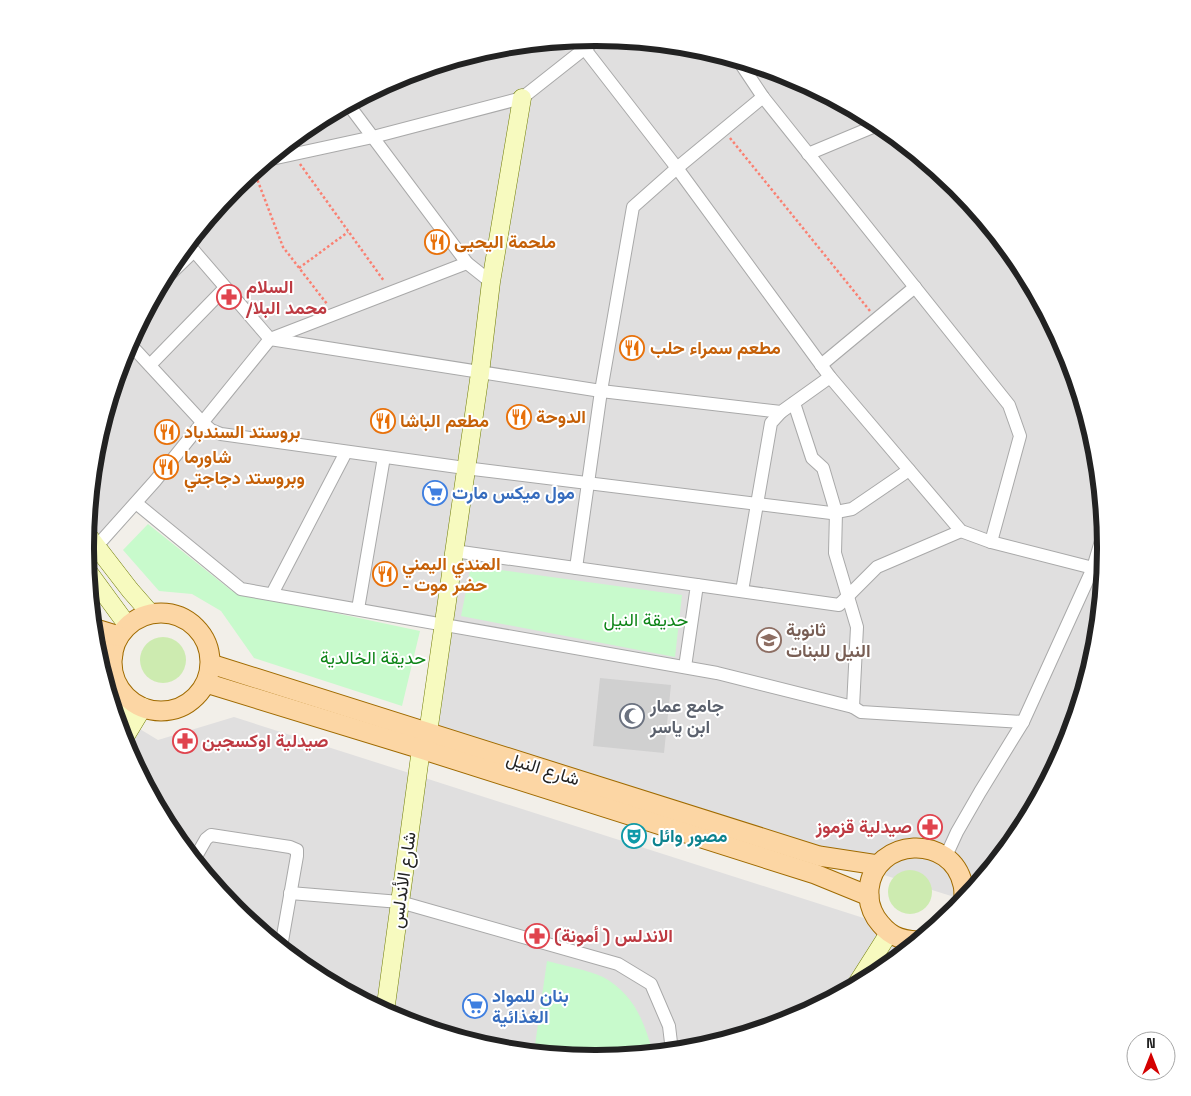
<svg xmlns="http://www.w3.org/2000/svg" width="1191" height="1096" viewBox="0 0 1191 1096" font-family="'Space Grotesk',Vazirmatn,sans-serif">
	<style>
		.residential { fill: #e0dfdf }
		.religious { fill: #d0d0d0 }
		.grass { fill: #cdebb0 }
		.park { fill: #c8facc }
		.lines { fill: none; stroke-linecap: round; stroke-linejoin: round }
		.street-casing { stroke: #a9a9a9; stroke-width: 14 }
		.secondary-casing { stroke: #707d05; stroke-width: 19 }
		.primary-casing { stroke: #a06b00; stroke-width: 21 }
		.path { stroke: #fa8072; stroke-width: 2.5; stroke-dasharray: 2.5 2.5; stroke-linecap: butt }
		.street { stroke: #fff; stroke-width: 12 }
		.secondary { stroke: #f7fabf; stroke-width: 18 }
		.primary { stroke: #fcd6a4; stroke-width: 19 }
		.labels { text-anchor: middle; stroke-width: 4; stroke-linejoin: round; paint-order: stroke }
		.food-label { font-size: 18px; font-weight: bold; fill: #c56008; stroke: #fff; text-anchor: start }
		.health-label { font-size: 18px; font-weight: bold; fill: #be3a42; stroke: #fff; text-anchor: start }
		.shop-label { font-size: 18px; font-weight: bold; fill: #366cbe; stroke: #fff; text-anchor: start }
		.park-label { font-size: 18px; fill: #0c8416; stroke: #fff }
		.education-label { font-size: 18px; font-weight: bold; fill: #785e54; stroke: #fff; text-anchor: start }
		.worship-label { font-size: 18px; font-weight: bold; fill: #5b616d; stroke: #fff; text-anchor: start }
		.street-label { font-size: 18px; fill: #222; stroke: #fff }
		.culture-label { font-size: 18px; font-weight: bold; fill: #0d838f; stroke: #fff; text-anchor: start }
		.rim { fill: none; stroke: #222; stroke-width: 6 }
	</style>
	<rect width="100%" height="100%" fill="#f2efe9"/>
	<!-- residential -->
	<g class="residential">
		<polygon points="598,38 695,47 791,76 879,124 957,187 1020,265 1067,353 1096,449 1106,548 1096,648 1067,744 1020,832 964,900 428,733 444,625 241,589 136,504 96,547 86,534 95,448 124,352 171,264 235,187 312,123 400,76 496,47"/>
		<polygon points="115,714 158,740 234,717 923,937 879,973 791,1020 695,1049 595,1058 496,1049 400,1020 385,1012 312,972 234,909 171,831 124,743"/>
	</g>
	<!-- religious -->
	<polygon class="religious" points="600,678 671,685 664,753 593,746"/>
	<!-- grass -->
	<g class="grass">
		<circle cx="163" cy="660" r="23"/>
		<circle cx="910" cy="892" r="22"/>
	</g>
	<!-- park -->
	<g class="park">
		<polygon points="148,524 232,591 420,631 402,706 254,658 221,611 192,594 159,591 123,550"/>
		<polygon points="471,566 682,595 675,657 461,616"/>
		<path d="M547 961C562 965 591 971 603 977 634 994 644 1021 653 1053L595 1058 534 1052Z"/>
	</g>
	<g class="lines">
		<defs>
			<g id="street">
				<polyline points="577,39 677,168 830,377 961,531 991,542 1093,568"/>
				<polyline points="739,61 763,97 1009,405 1020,436 991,542"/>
				<polyline points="348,104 467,263 491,282"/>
				<polyline points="808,154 880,124"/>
				<polyline points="267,160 373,137 522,98 598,38"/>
				<polyline points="188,244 270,339 601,391 781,412 830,377"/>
				<polyline points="161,283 194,251"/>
				<polyline points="129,343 203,423 211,430 221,434 465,468 831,513 852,509 909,470"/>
				<polyline points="150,365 225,288"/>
				<polyline points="821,365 915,287"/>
				<polyline points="794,403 812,458 823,468 836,512 835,553 857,627 853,707"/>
				<polyline points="136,503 241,589 717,673 853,707 861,712 1023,722"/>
				<polyline points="96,547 155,481 270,339 467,263"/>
				<polyline points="454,551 697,585 685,667"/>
				<polyline points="576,568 601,391 633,207 677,168 763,97"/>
				<polyline points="697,585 839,605 877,567 961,531"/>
				<polyline points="742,591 771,423 781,412"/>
				<polyline points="272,594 346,452"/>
				<polyline points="358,609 384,457"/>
				<polyline points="946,856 957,832 980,792 1023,722 1093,568 1104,531"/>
				<polyline points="194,860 206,839 211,835 290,847 297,850 297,856 281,947"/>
				<polyline points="290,893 400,902 618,964 651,984 669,1026 672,1051"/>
			</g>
			<g id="secondary">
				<polyline points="86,533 130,590 151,614"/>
				<polyline points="87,570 128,626"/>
				<polyline points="116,719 129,699"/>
				<polyline points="428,733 480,373 491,282 522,98"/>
				<polyline points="123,740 143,707"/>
				<polyline points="856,985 889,933"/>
				<polyline points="385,1012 421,749"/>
			</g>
			<g id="primary">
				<circle cx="161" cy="662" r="49"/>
				<polyline points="93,628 119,636"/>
				<polyline points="95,649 113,655"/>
				<polyline points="211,664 819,856 878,865"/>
				<polyline points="206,683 421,749 815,874 869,896"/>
				<path d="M918 941C898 940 888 935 876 918 871 910 868 899 869 889 874 837 952 833 963 885 964 889 964 895 964 900"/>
			</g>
		</defs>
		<!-- street casing -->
		<use href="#street" class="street-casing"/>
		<!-- secondary casing -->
		<use href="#secondary" class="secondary-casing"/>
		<!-- primary casing -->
		<use href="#primary" class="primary-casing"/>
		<!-- path -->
		<g class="path">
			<polyline points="730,138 870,311"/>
			<polyline points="300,164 384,281"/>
			<polyline points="254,171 283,247 327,304"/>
			<polyline points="299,268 348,232"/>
		</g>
		<!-- street -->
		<use href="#street" class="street"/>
		<!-- secondary -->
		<use href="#secondary" class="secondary"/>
		<!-- primary -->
		<use href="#primary" class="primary"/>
	</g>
	<!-- icons -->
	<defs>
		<symbol id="restaurant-ring" viewBox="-11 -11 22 22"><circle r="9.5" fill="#fff" stroke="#e8710a" stroke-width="1.5"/><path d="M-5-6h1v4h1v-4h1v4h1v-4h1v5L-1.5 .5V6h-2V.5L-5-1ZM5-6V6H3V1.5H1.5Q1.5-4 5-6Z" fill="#e8710a"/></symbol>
		<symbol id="pharmacy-ring" viewBox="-11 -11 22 22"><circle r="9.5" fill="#fff" stroke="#e0444e" stroke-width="1.5"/><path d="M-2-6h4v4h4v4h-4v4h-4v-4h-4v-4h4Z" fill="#e0444e"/></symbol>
		<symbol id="supermarket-ring" viewBox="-11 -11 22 22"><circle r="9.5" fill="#fff" stroke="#3f7fe0" stroke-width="1.5"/><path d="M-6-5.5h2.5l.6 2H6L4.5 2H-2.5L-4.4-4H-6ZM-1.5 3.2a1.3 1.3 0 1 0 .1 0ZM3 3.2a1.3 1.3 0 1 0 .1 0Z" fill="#3f7fe0"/></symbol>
		<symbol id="school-ring" viewBox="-11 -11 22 22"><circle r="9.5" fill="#fff" stroke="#8d6e63" stroke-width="1.5"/><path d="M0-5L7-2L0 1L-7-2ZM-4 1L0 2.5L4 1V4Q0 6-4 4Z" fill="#8d6e63"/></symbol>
		<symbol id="mosque-ring" viewBox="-11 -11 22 22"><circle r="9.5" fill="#fff" stroke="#6b7280" stroke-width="1.5"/><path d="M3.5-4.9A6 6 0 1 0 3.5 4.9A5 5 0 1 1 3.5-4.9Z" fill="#6b7280"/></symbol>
		<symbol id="theatre-ring" viewBox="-11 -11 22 22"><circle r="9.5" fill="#fff" stroke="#0f9aa8" stroke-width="1.5"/><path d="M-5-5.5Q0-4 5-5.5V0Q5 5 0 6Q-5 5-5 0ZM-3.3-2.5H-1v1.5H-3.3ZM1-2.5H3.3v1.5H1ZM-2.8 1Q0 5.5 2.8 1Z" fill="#0f9aa8"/></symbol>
	</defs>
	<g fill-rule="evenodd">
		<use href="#restaurant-ring" x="423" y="228" width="28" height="28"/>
		<use href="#pharmacy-ring" x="215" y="283" width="28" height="28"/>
		<use href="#restaurant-ring" x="618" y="334" width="28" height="28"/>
		<use href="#restaurant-ring" x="505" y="403" width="28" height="28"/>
		<use href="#restaurant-ring" x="369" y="407" width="28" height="28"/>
		<use href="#restaurant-ring" x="153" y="418" width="28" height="28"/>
		<use href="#restaurant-ring" x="152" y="453" width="28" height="28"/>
		<use href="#supermarket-ring" x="421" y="479" width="28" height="28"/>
		<use href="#restaurant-ring" x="371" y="560" width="28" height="28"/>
		<use href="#school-ring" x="755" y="626" width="28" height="28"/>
		<use href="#mosque-ring" x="618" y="702" width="28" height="28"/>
		<use href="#pharmacy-ring" x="171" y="727" width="28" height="28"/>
		<use href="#pharmacy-ring" x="916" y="813" width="28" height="28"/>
		<use href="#theatre-ring" x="620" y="822" width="28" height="28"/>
		<use href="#pharmacy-ring" x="523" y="922" width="28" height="28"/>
		<use href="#supermarket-ring" x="461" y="992" width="28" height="28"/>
	</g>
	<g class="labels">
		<!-- food labels -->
		<g class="food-label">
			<text x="454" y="248">ملحمة اليحيى</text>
			<text x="650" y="354">مطعم سمراء حلب</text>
			<text x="536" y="423">الدوحة</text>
			<text x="400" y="427">مطعم الباشا</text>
			<text x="184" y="438">بروستد السندباد</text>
			<text x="184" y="463">شاورما<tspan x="184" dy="21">وبروستد دجاجتي</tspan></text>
			<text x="402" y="570">المندي اليمني<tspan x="402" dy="21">- حضر موت</tspan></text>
		</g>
		<!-- health labels -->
		<g class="health-label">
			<text x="246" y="293">السلام<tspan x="246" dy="21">/محمد البلا</tspan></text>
			<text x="202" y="747">صيدلية اوكسجين</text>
			<text x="912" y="833" text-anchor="end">صيدلية قزموز</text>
			<text x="554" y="942">الاندلس ( أمونة)</text>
		</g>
		<!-- shop labels -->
		<g class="shop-label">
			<text x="452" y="499">مول ميكس مارت</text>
			<text x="492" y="1002">بنان للمواد<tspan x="492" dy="21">الغذائية</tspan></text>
		</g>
		<!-- park labels -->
		<g class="park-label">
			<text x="646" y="626">حديقة النيل</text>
			<text x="373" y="664">حديقة الخالدية</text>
		</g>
		<!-- education labels -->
		<g class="education-label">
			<text x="786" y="636">ثانوية<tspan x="786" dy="21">النيل للبنات</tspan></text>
		</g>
		<!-- worship labels -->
		<g class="worship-label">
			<text x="650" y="712">جامع عمار<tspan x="650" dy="21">ابن ياسر</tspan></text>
		</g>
		<!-- street labels -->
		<g class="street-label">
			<text transform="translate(543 769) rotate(17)" y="6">شارع النيل</text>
			<text transform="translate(403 880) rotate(-82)" y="6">شارع الأندلس</text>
		</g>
		<!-- culture labels -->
		<g class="culture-label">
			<text x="652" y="842">مصور وائل</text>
		</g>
	</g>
	<!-- crop -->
	<path d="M0 0H1191V1096H0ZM595 46H596A501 501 0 0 1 1097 547V549A501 501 0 0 1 596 1050H595A501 501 0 0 1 94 549V547A501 501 0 0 1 595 46Z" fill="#fff" fill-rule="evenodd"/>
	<path class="rim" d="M595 46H596A501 501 0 0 1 1097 547V549A501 501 0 0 1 596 1050H595A501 501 0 0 1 94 549V547A501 501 0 0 1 595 46Z"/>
	<!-- north arrow -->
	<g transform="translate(1151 1056)"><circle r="24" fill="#ffffff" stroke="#a7a7a7"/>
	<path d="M0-4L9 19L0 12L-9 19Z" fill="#d40000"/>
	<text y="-8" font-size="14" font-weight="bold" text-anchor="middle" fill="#222222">N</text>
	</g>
</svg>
